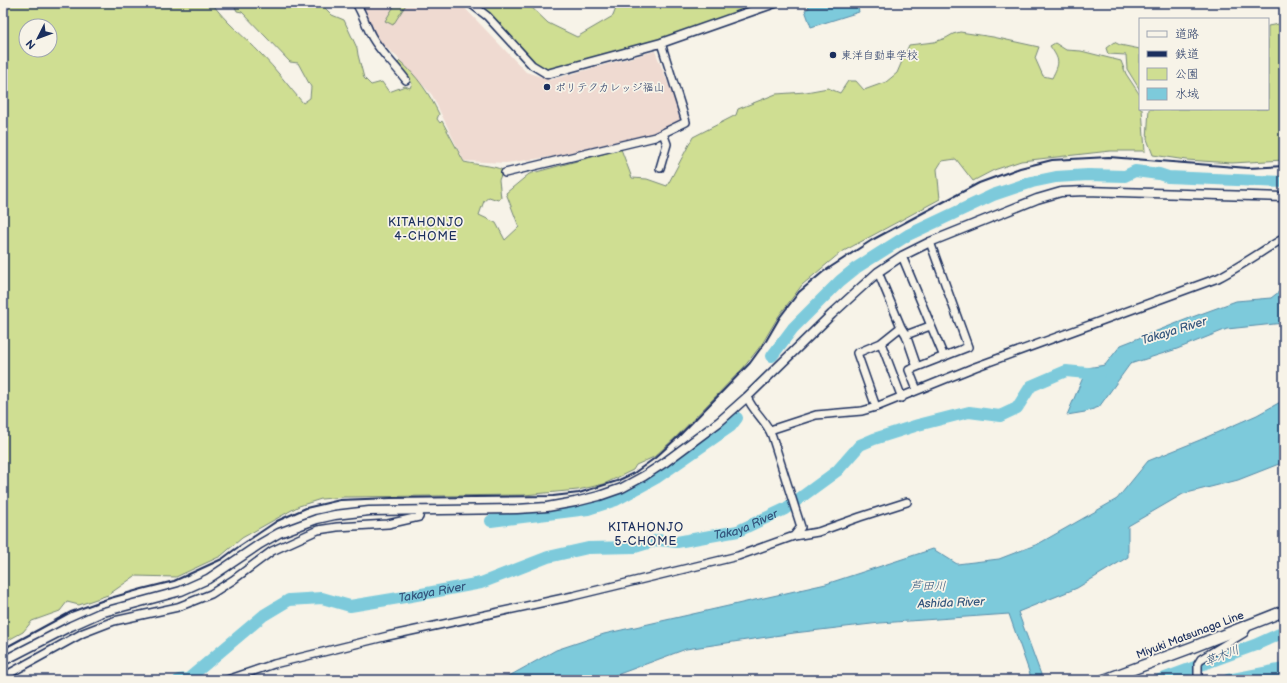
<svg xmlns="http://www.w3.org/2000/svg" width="1287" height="683" viewBox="0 0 1287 683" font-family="'Balsamiq Sans','Klee One',sans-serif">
<rect width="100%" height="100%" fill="#f7f3e8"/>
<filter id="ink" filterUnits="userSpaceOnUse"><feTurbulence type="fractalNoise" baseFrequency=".025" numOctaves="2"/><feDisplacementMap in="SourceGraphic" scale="8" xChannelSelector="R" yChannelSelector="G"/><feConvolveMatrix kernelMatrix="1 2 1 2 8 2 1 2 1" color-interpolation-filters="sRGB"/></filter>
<g filter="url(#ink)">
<!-- built -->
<path fill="#efdad1" d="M362,3H460L526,72L550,80L655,51L674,98L681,120L656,133L628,141L558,156L506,163L464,161L432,95L398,58L380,42L376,36Z"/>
<!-- green -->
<path fill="#cfde92" stroke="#758678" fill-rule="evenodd" d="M3,3H212C225,22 245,37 261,54C276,69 289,87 303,103L310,98L311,87L298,63L290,62L242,12L237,11L233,3H320L332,15L344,20L357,48L358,55L364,78L371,85L382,82L389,92L405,86L410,88L412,83L398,63L400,61C417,76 429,93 439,114L437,119L440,123L442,121L464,162C477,165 491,165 503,170L499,180L501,198L498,200L489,197L484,201L479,215L496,223L505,240L519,227L506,193L529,174L621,149L632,178L647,179L667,186L693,137L736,115L738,109L776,94L806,92L828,88L840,93L848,81H856L864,90L886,82L897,73L909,45L934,42L946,38L953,34L960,32L993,37L1039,47L1035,58L1043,76L1052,78C1060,62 1060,61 1050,46L1055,43L1066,50L1081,51L1121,61L1126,74L1140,95V109H1142L1145,151H1110L1021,161L994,170L973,181L956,159L942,161L937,169L940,199L840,253L802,285L778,317L762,344L744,367L676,437L654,457L636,465L633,470L604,484L578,490L524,495L344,497L321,499L299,506L242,538L221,556L176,577L135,576L108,595L79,605L67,602L60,611L32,621L23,632L3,643ZM26,26H50V50H26Z
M396,3H407L393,25L385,21Z
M475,3H527L548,23L577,37L613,16L618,3H760L759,5L661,41L548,72L532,63Z
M1284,23V160L1232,163L1186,160L1153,155L1147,139L1149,109H1268V26Z
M1114,42L1120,45L1140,49V90L1127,69L1126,55L1108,54L1106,48Z"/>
<!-- water -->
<path fill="#7dcadb" stroke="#568ca9" d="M814,3H857L859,12L811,27L805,10L809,8L808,5Z
M1284,288V323L1227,329L1177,349L1130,364L1099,407L1085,412L1067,415L1087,368L1105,365L1121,345L1195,316L1236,301L1271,298Z
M1284,400V462L1238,480L1183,494L1128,526V557L1077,588L1018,612L1043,680H1032L1009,614L880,623L794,633L686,649L603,680H499L511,675L556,650L604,634L826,584L933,549L957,564L999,559L1038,544L1075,523L1117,499L1148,461L1200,440L1257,415Z"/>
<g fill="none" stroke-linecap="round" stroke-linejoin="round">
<!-- river -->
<g stroke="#7dcadb" stroke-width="12">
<path d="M772,356L793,328L840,281L856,268L908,235L993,195L1032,182L1056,177L1088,175L1125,176L1135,171L1159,174L1168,177L1284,182"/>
<path d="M491,521L588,509L616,500L656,478L731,426L737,418"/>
<path id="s1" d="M179,680L188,679L264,615L289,600L322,598L350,606L411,596L481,583L548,557L588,548L635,547L658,540L677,542L738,531L785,509L837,471L860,445L874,439L918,425L969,412L1000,416L1017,408L1031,386L1066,371L1097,374L1100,373"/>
<path d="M1160,680L1255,645L1284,632"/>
<path d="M1228,680L1284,669"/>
</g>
<defs>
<path id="minor" d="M356,3C363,14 366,26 372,37C381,53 395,65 406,80
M470,3L487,16L532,65L547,74
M660,168L667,144L663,133
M505,173L655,137L686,122L661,43
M902,256L944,357
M878,272L901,327L906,335L917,367
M901,327L881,343L902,398
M906,335L930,326
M917,390L909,370L968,347L930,242
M747,397C753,412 767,421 772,436L801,527L794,536
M876,407L857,353L881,343
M770,430L816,415L862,411L876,407L975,367L1218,278C1241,266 1262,251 1284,238
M3,677L83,633L114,621L178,607L211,594L233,580L272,551L318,530L337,527L388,524L419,517L420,510
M227,680L274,664L388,636L573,596L738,556L794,536L818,532L860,517L907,502
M1198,680V664L1201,659L1244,633L1248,626"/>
<path id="tertiary" d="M547,74L661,43L775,3
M3,661L71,626L100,613L181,591L208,579L260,544L279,533L317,519L335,515L369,511L517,509L547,507L575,502L599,496L622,488L644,476L664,463L719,422L747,397L832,314L878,272L902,256L930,242L1037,199L1061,192L1086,191L1284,197"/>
<path id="secondary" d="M1104,680L1193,647L1284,611"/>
</defs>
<!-- minor casing -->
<use href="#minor" stroke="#1b2f5e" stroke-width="10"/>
<!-- tertiary casing -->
<use href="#tertiary" stroke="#1b2f5e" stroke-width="11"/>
<!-- secondary casing -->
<use href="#secondary" stroke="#1b2f5e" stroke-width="13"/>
<!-- minor -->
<use href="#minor" stroke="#f7f3e8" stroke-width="7"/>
<!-- tertiary -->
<use href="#tertiary" stroke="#f7f3e8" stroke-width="8"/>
<!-- secondary -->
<use href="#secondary" stroke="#f7f3e8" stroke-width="10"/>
<!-- rail -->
<path stroke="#1b2f5e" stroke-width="2" d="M3,649L71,612L107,599L142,589L174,581L222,559L234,550L277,521L306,508L340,500L391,498L553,496L579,493L617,481L634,473L655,458L678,437L750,363L766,341L780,317L799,292L823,272L872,240L979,183L1020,168L1052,160L1109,157L1248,168L1284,166"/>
</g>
</g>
<!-- markers -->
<g fill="#1b2f5e" stroke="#f7f3e8" stroke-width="1.5">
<circle cx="833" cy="55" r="4"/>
<circle cx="547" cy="87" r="4"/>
</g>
<g text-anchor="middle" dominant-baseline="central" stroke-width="3.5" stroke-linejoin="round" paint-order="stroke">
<!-- poi labels -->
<g font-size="11" fill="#1b2f5e" stroke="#f7f3e8" text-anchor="start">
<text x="841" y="55">東洋自動車学校</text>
<text x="555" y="87">ポリテクカレッジ福山</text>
</g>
<!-- street labels -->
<g font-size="11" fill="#1b2f5e" stroke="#f7f3e8">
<text transform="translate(1190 635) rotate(-21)">Miyuki Matsunaga Line</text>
</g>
<!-- neighbourhood labels -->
<g font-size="12" letter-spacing="1" fill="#1b2f5e" stroke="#f7f3e8">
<text x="426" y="222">KITAHONJO<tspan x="426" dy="14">4-CHOME</tspan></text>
<text x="646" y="527">KITAHONJO<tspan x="646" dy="14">5-CHOME</tspan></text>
</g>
<!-- water labels -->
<g font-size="12" font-style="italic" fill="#34567d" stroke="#f7f3e8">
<text transform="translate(1174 331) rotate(-17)">Takaya River</text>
<text stroke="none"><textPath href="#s1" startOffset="607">Takaya River</textPath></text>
<text x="928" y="586">芦田川</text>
<text stroke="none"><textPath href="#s1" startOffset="283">Takaya River</textPath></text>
<text transform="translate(951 603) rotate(-2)">Ashida River</text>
<text transform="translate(1222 656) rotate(-21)">草木川</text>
</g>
</g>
<!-- margin -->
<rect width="1287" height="683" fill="none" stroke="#f7f3e8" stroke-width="16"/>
<rect x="8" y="8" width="1271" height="667" fill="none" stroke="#1b2f5e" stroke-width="1.5" filter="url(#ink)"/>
<!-- legend -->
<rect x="1139" y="18" width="130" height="92" fill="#f7f3e8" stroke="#9fa5b1"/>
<rect x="1147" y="31" width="20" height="6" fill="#f7f3e8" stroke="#9fa5b1"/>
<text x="1175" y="38" font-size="12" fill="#1b2f5e">道路</text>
<rect x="1147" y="51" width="20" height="6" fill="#1b2f5e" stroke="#9fa5b1"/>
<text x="1175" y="58" font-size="12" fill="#1b2f5e">鉄道</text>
<rect x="1147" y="68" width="20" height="12" fill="#cfde92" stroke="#9fa5b1"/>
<text x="1175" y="78" font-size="12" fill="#1b2f5e">公園</text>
<rect x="1147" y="88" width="20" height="12" fill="#7dcadb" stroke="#9fa5b1"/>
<text x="1175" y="98" font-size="12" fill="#1b2f5e">水域</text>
<!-- north arrow -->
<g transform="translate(38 38) rotate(228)"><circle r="19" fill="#f7f3e8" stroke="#9fa5b1"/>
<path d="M0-3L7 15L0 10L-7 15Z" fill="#1b2f5e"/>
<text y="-6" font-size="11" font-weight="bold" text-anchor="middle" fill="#1b2f5e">N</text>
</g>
</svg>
